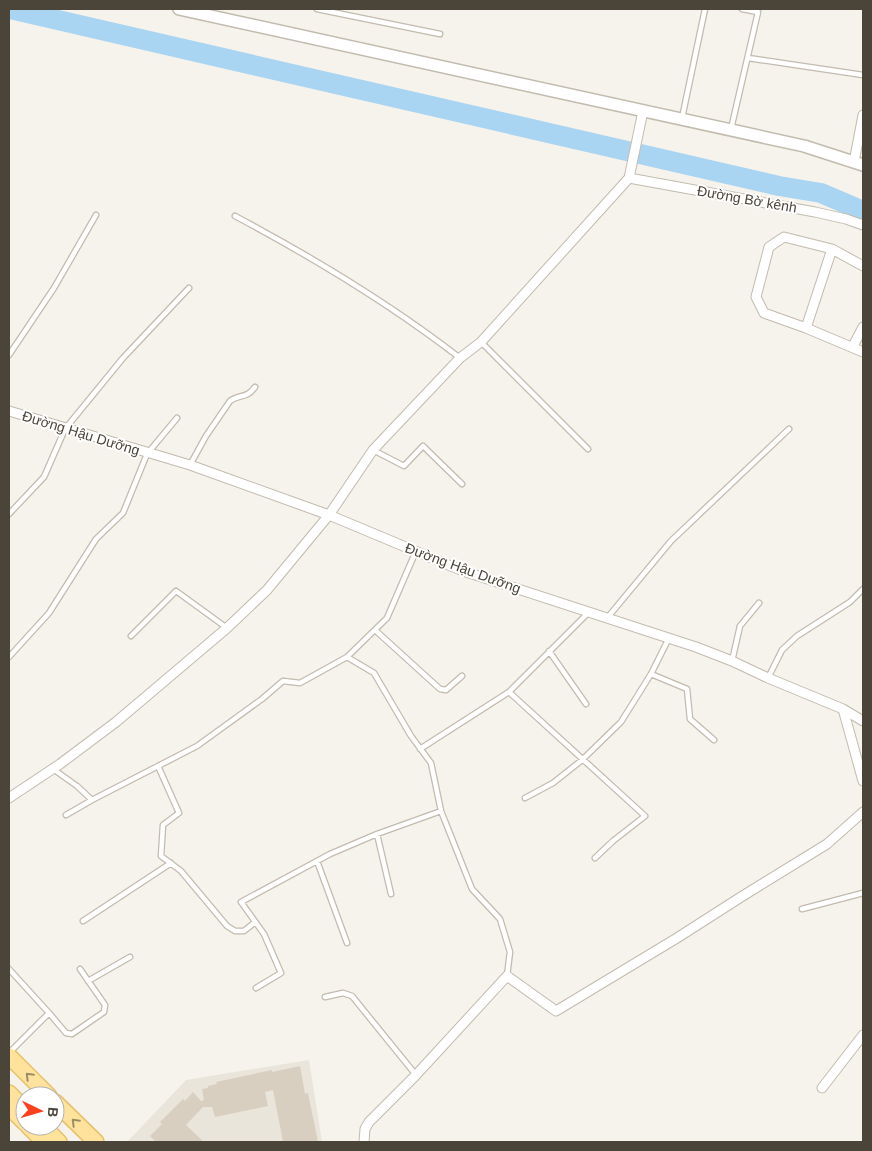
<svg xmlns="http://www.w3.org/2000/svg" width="872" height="1151" viewBox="0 0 872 1151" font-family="Arial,sans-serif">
<rect width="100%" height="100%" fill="#f6f3ec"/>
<!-- residential -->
<path fill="#eae5da" d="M309,1060L322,1142H127L186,1080Z"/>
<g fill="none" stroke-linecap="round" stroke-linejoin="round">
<!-- river -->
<path stroke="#a9d4f2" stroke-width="20" d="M10,9L779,186L821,193L863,211"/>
</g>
<!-- building -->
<path fill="#d8cfc1" d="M300,1066L305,1094L308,1093L318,1142H283L273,1090L265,1092L268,1106L215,1117L212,1107H203L186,1125L204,1142H156L150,1136L162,1124L160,1122L183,1099L185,1101L193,1092L201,1101L204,1100L202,1089L208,1088V1086L217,1084L216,1082L272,1070V1072Z"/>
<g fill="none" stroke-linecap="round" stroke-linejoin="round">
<defs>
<path id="service" d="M317,9L440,34
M748,58L863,75
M682,118L705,9
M731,129L758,12L742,9
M235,216C314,258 389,303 460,358
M481,342L588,449
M9,355L54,288L96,215
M373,450L404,466L423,446L462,484
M190,465L206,436L230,401C239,394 247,399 255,387
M9,514L44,477L65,429L123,358L189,288
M608,617L671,541L789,429
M375,630L440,689L446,690L462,676
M131,636L176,591L227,628
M549,651L586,704
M9,657L49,613L96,539L123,513L147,454L177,418
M347,657L374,673L411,736L431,763L441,811L472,889L500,919L510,952L507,976
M732,661L740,626L759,603
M651,674L687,689L690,719L714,740
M768,678L782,650L797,636L850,602L863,589
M509,692L645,816L613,841L595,858
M420,749L509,692L589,612
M158,766L179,813L163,825L161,856L181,871L227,926L235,931H244L254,923
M53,769L77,786L92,800
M525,798L553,783L582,760L621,722L651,674L669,638
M66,815L92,800L197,746L262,699L283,681L300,683L347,657L387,618L416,551
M377,834L391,894
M317,861L347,943
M802,909L863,893
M83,921L171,863
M9,969L49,1013L9,1053
M88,981L130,957
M256,988L281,973L264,934L241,902L330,854L377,834L441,811
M325,997L343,993L352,996L416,1075
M49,1013L66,1033L72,1034L104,1012L105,1005L80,969"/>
<path id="minor" d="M854,162L863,115
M629,178L815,212L846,219L863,225
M863,266L832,249L784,237L769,247L756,297L764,313L806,328L863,352
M806,328L832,249
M853,346L863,327
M9,411L190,465L329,515L463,571L696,647L732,661L768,678L843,709L863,781
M843,709L863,721
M9,798L60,764L116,722L227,628L267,590L329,515L373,450L460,358L481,342L629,178L643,111
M822,1088L863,1035
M364,1142L365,1129L369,1122L416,1075L507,976L556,1011L677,938L741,897L827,844L863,812"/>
<path id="tertiary" d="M179,9L804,146L863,165"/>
<path id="primary" d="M9,1056L49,1096
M9,1093L25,1109
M55,1102L96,1142
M9,1107L25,1123
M28,1126L44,1142
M43,1126L59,1142"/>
</defs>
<!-- service casing -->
<use href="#service" stroke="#c2bbae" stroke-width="7"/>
<!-- minor casing -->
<use href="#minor" stroke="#c2bbae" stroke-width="11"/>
<!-- tertiary casing -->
<use href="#tertiary" stroke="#c2bbae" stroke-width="14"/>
<!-- primary casing -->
<use href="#primary" stroke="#e6c16a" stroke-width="18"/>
<!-- service -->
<use href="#service" stroke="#fff" stroke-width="4.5"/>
<!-- minor -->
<use href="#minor" stroke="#fff" stroke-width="9"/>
<!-- tertiary -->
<use href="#tertiary" stroke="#fff" stroke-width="11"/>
<!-- primary -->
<use href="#primary" stroke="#ffe39c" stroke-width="15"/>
</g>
<!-- one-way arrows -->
<defs><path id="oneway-chevron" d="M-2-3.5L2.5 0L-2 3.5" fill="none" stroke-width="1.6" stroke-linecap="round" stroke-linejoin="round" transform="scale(1.25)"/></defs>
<g stroke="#9c8c66">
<use href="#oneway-chevron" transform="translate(29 1076) rotate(-135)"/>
<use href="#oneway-chevron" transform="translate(75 1122) rotate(-135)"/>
</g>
<g text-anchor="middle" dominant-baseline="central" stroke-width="4" stroke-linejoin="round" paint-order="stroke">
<!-- street labels -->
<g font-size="14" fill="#4b4439" stroke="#fff">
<text transform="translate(747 199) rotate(10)">Đường Bờ kênh</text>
<text transform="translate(81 433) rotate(17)">Đường Hậu Dưỡng</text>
<text transform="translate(463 568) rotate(20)">Đường Hậu Dưỡng</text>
</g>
</g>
<!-- border -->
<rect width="872" height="1151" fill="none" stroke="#4b4439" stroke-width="20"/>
<!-- north arrow -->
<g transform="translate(40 1111) rotate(95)"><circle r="24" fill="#ffffff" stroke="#b7b4b0"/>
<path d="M0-4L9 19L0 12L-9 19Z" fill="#fc3f1d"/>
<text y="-8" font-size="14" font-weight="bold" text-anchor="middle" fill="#4b4439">B</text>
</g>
</svg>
